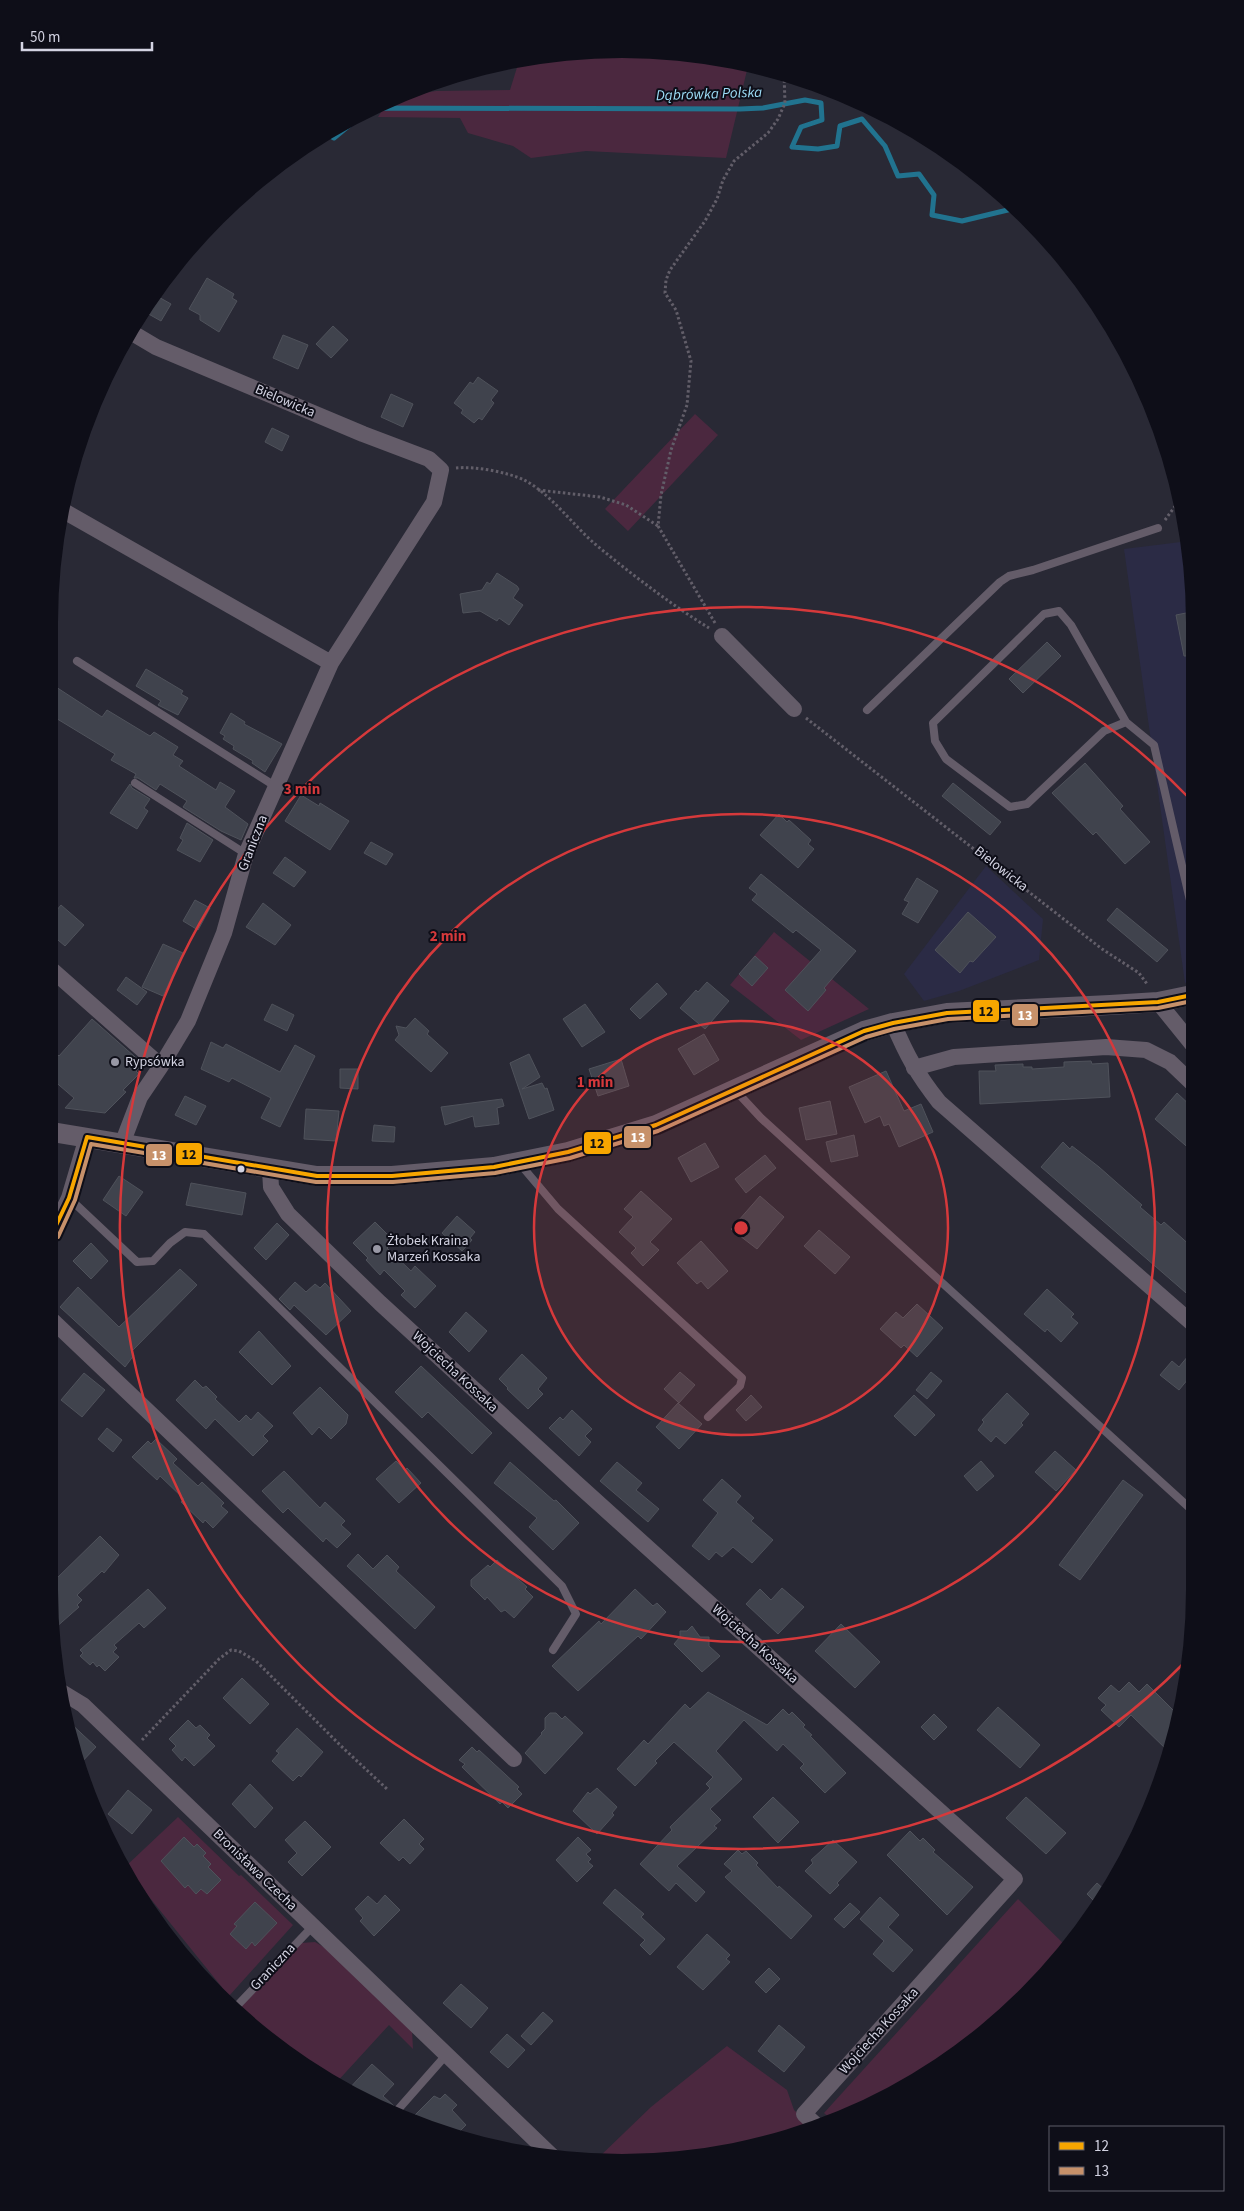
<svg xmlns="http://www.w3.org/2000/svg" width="1244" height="2211" viewBox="0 0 1244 2211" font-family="'Source Sans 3',sans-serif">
<rect width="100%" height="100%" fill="#292935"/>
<!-- built -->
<path fill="#2b2b45" d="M1189,541L1192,981L1185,983L1124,549Z
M986,866L1043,919L1039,960L959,991L924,1001L904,974Z"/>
<!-- green -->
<path fill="#4b283f" d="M625,51L697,54L748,66L726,158L586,151L531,158L513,146L468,133L460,118L378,117L388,101L394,98L436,91L510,90L519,61C554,55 590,58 625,51Z
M695,414L718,435L628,531L605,509Z
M774,932L869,1009L801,1040L730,985Z
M178,1817L239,1876L241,1875L293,1925L229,1996L125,1867Z
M1018,1899L1067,1947C1023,2009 944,2068 875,2102C861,2109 848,2117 833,2121L824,2113Z
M315,1942L334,1953L412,2030L413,2049L389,2025L335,2084L303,2065L237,2011L301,1943Z
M727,2046L787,2090L794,2110L812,2127L734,2151L659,2161L597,2159L651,2107Z"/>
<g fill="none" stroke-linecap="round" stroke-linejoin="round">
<!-- stream -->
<path stroke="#21738f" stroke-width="5" d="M327,134L334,138L370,108L740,109L763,108L805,100L821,103L822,120L801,127L792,147L818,149L837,146L840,126L862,119L885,146L898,176L919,174L934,195L932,215L962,221L1016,208"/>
</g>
<!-- building -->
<path fill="#40434d" stroke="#4f525b" d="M207,278L234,294L232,298L237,301L219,332L200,320V315L189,309Z
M155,295L171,304L161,321L145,312Z
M333,326L348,340L331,358L316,344Z
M283,335L308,345L298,369L273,358Z
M478,377L498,391L491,400L494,403L482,420L479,418L474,423L461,413L463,410L454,403L470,382L473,384Z
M391,394L413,404L403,427L381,417Z
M272,428L289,436L282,451L265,442Z
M497,573L517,586L519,589L513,598L523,605L509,625L499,618L497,621L480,611L463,613L460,594L482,590L487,582L490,584Z
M1191,612V656H1184L1176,615Z
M1047,642L1061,656L1023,693L1009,679Z
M146,669L183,691L181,694L188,698L178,715L158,705L161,701L136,686Z
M56,687L102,717L107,710L150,736L154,732L178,747L173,755L183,761L179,766L216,790L220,782L235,791L225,807L248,824L241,840L221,831L183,807L187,801L160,784L156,790L138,778H134L136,774L111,760L115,754L54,717L55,715L50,712V695Z
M231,713L245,722L244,724L282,744L265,772L252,763L253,761L233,749L234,746L223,739L225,736L220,733Z
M1085,763L1123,806L1120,809L1150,842L1125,864L1096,832L1093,835L1052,793Z
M953,783L1001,822L990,835L942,796Z
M130,784L132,788L150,799L144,808L148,811L137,829L110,813Z
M301,795L319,806L320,803L349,821L330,850L285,821Z
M779,814L787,822L789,820L811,840L808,844L814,849L798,868L760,835Z
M187,823L213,840L200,862L177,850L183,840L180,838Z
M371,842L393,854L386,865L364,853Z
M285,857L306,872L294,887L273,873Z
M761,874L856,951L824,988L826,990L808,1011L785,990L821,950L796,930L793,933L752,900L757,894L749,888Z
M917,878L938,891L918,923L902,914L909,902L904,900Z
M195,900L210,908L198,930L183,921Z
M263,903L291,925L275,945L246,927Z
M61,905L84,925L65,946L51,934V917Z
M1117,908L1168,950L1157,962L1107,920Z
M968,912L996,937L973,962L970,961L960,973L935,950Z
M163,944L183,953L163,996L142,987Z
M755,956L768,968L752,986L739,974Z
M126,977L147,992L137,1005L117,990Z
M707,982L729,1001L705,1029L680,1008L696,990L698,992Z
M657,983L667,994L640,1019L630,1009Z
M272,1004L294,1015L287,1031L264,1020Z
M585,1004L605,1032L582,1047L563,1019Z
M415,1018L429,1031L427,1034L448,1053L431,1072L395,1040L399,1035L396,1026L406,1028Z
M92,1019L143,1064L136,1071L139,1074L123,1090L126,1092L105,1113L65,1108L74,1098L52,1079V1049L59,1056Z
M704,1034L719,1060L694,1075L678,1049Z
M211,1042L223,1048L226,1044L280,1072L295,1045L315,1056L280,1127L261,1118L271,1098L232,1078L229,1082L201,1069Z
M529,1054L540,1077L522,1089L542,1083L545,1089L547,1088L554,1110L529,1119L510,1063Z
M621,1059L629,1086L598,1096L589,1069Z
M1091,1061L1092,1064L1108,1063L1110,1097L980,1104L979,1071H996L995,1065L1023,1064V1067H1032V1069L1064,1067V1062Z
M340,1069H358V1089L340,1088Z
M886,1071L904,1111L921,1104L933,1132L899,1147L889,1124L884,1126L880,1116L865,1123L849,1087Z
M1177,1093L1192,1107V1151L1155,1119Z
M185,1096L206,1106L196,1125L175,1115Z
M502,1099L504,1106L497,1108L499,1124L475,1127L473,1116L445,1125L441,1107Z
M830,1101L837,1134L806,1140L799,1108Z
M306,1109L339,1111L336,1141L304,1139Z
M374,1125L395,1127L394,1142L372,1141Z
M854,1135L858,1156L831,1162L826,1142Z
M1063,1142L1070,1149L1072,1146L1099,1167L1142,1205L1140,1207L1161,1225L1164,1222L1193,1248V1299L1041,1167Z
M705,1143L719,1167L691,1182L678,1158Z
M765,1155L776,1168L746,1193L735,1179Z
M119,1176L143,1192L126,1216L103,1200Z
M191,1183L246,1193L242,1215L186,1205Z
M641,1191L672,1219L650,1242L659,1250L643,1266L631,1253L636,1248L619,1232L633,1217L624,1209Z
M760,1196L784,1217L757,1249L731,1229Z
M457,1216L475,1232L470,1238L472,1240L462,1251L442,1233Z
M375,1222L394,1241L387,1248L411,1271L415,1266L436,1286L415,1308L401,1295L405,1291L384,1270L380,1275L366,1260L368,1258L353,1243Z
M277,1223L289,1235L266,1260L254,1248Z
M819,1230L850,1257L835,1274L804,1246Z
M701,1241L728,1271L708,1289L701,1281L697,1284L677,1263Z
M91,1243L108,1261L91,1279L73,1261Z
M180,1269L197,1285L131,1352L134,1355L125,1367L60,1307L78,1287L119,1327Z
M295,1282L306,1292L315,1284L320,1288L325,1283L351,1311L326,1335L294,1305L290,1310L279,1299Z
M1047,1289L1074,1314L1071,1317L1078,1323L1061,1342L1047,1329L1045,1332L1024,1314Z
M917,1304L943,1328L917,1357L904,1345L901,1348L880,1329L896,1312L903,1318Z
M466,1312L487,1331L469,1352L449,1332Z
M259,1331L291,1366L272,1385L239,1352Z
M1193,1350V1373L1179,1390L1160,1375L1172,1361L1179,1367Z
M522,1354L547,1378L538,1389L543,1394L528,1409L507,1389L508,1388L499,1379Z
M421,1366L492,1433L472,1454L428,1412L422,1418L395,1392Z
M680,1372L695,1385L679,1403L664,1389Z
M931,1372L942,1381L927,1399L916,1390Z
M84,1373L105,1390L82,1417L61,1400Z
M195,1380L203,1388L206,1386L217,1397L215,1399L239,1422L246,1415L251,1420L258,1412L273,1426L263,1436L268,1441L253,1456L215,1419L206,1429L176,1400Z
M320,1387L348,1415L346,1424L331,1439L319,1427L312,1435L293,1413Z
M1007,1393L1029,1414L1021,1423L1023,1425L1005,1444L996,1436L991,1442L978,1430L984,1422L982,1420Z
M751,1395L762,1407L746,1421L736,1410Z
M914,1395L935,1415L915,1436L894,1416Z
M678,1403L702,1424L679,1449L656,1427Z
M572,1410L592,1429L585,1436L591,1442L579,1456L549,1428L560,1417L563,1420Z
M107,1428L122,1440L113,1452L98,1439Z
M156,1439L177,1459L173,1463L198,1486L202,1482L224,1503L221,1506L228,1512L213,1528L205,1520L203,1523L181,1502L184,1499L160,1476L157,1480L132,1457L148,1441L151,1444Z
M1055,1451L1076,1470L1056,1491L1035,1472Z
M396,1461L405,1470L407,1468L421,1483L399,1503L376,1479Z
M981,1461L994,1476L977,1491L964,1476Z
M510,1462L554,1501L556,1500L579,1523L553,1550L529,1527L537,1518L494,1483Z
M617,1462L642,1483L636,1490L659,1509L648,1522L600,1481Z
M284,1471L320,1508L325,1502L345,1521L341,1525L351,1534L337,1548L326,1538L323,1542L288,1508L283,1513L262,1491Z
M722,1479L741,1496L736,1502L754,1518L751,1521L773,1540L752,1563L733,1547L722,1557L716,1552L709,1560L692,1546L718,1513L703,1500Z
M1123,1480L1143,1495L1080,1580L1059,1565Z
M100,1536L119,1555L104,1573L102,1571L77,1595L82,1600L77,1605L79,1607L54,1629L53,1582Z
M358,1554L373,1569L387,1555L399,1567L396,1571L435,1607L415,1629L347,1566Z
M497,1560L527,1587L525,1589L533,1597L514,1618L505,1610L501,1612L487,1597L485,1600L471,1586V1580L488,1565L490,1567Z
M782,1588L804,1607L778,1634L746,1604L760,1589L771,1600Z
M148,1589L166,1608L144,1628L139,1623L114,1645L117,1648L113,1652L119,1657L105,1671L99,1665L97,1667L93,1662L90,1665L80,1656L83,1653L80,1650Z
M635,1589L653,1606L657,1603L666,1612L641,1639L638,1636L578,1691L552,1666L599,1621L601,1624Z
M841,1624L880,1662L855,1688L815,1651Z
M692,1626L700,1637H709V1646L720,1656L702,1672L674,1644L680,1637V1631H687Z
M242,1678L269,1704L250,1724L223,1698Z
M1129,1682L1139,1692L1147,1684L1177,1714L1169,1752L1131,1715L1119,1727L1101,1710L1106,1705L1098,1698L1111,1685L1119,1692Z
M708,1692L767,1725L783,1709L789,1715L792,1712L805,1725L803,1727L812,1735L810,1736L846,1773L825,1793L800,1768L804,1764L783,1744L777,1751L744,1720L716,1751L742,1779L710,1809L721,1820L714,1826L717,1828L677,1866L705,1892L696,1902L676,1883L669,1891L640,1864L672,1830L670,1827L710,1788L706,1784L713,1777L674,1742L655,1761L657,1763L635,1786L617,1769L644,1740L648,1744L685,1704L690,1709Z
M998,1707L1040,1745L1020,1768L977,1730Z
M550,1713H556L562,1719L565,1716L583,1733L545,1774L525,1753L542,1734L541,1733L545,1729V1718Z
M934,1714L947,1727L934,1740L921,1727Z
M67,1720L96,1747L78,1766L68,1724Z
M188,1720L196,1728L200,1725L210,1735L207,1738L215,1746L194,1766L185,1757L182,1761L172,1750L176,1746L169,1739Z
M297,1728L323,1752L301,1777L299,1775L293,1781L272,1761L279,1753L276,1751Z
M472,1747L477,1752L479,1750L519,1787L517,1789L522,1794L508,1808L502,1802L500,1804L462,1767L465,1764L459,1760Z
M250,1784L273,1808L255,1828L232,1804Z
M597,1788L617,1807L612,1813L614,1815L597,1834L573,1811L588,1792L590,1794Z
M128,1790L152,1810L132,1834L108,1814Z
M773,1797L799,1822L778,1843L753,1817Z
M1026,1797L1066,1833L1046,1854L1006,1818Z
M404,1819L424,1839L419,1844L424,1849L410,1864L403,1857L399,1861L380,1843Z
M305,1821L331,1847L302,1876L288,1862L297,1853L285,1840Z
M910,1831L920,1841L923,1838L935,1850L933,1852L973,1887L947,1915L887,1855Z
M184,1837L194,1847L197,1844L206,1853L203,1856L211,1864L208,1867L221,1880L207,1894L201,1889L196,1894L188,1885L185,1888L161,1861Z
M578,1837L591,1850L586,1854L591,1859L588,1862L593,1866L577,1882L556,1860Z
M833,1840L857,1862L837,1883L839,1885L830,1894L805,1871L813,1863L811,1860Z
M738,1850L742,1854L746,1851L758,1863L756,1865L778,1888L779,1886L812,1916L791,1939L725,1877L732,1871L724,1864Z
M1097,1883L1107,1892L1098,1905L1087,1894Z
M615,1889L644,1914L641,1917L665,1939L650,1955L640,1945L645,1940L603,1903Z
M385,1895L400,1910L374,1936L360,1921L363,1918L355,1909L368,1896L377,1904Z
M880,1897L899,1915L888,1927L913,1950L893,1972L873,1954L884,1941L860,1919Z
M255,1902L277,1923L255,1946L252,1942L246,1949L230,1934L237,1926L234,1924Z
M850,1903L860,1912L844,1928L834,1919Z
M707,1934L730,1955L726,1959L730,1962L703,1990L677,1967Z
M769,1968L780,1979L766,1993L755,1982Z
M461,1984L488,2008L471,2028L443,2003Z
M543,2012L553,2021L531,2045L521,2036Z
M779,2025L805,2047L784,2072L758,2051Z
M507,2034L525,2050L508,2068L490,2052Z
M372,2064L394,2084L383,2096L394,2106L390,2111L369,2103L347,2091Z
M445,2094L457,2105L452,2110L466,2125L455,2136L411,2119L434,2096L440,2099Z"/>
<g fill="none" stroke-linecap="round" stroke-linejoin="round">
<!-- path -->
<path stroke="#625e69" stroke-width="3" stroke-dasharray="2.5 2.5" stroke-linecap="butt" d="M456,468C475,466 507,472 524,480C550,493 572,524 595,544C631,574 669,603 709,628
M538,490L600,497L626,505L658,526
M1165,520L1179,501
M715,623L658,526L661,495L671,450L687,405L691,361L676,310L665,293L666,280L670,270L705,221L717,199L723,180L734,161L768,133L778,119L785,103L784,74
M806,718L1102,949L1139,973L1147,984
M142,1740L219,1659L231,1650L239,1651L256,1661L341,1746L387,1789"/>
<!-- service -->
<path stroke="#645c69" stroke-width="8" d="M77,661L275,786
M867,710L1000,582L1009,576L1033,570L1158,528
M1126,722L1104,731L1027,804L1010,807L946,759L935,741L933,723L1044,614L1059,611L1071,625L1126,722L1154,745L1192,909
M135,783L246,854
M736,1091L761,1118L1194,1512
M520,1164L558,1209L742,1378L740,1386L708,1417
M69,1198L137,1262L153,1261L170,1243L185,1232L204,1234L562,1586L576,1614L553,1650
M234,2009L313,1926
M395,2113L447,2054"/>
<!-- minor -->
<path stroke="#645c69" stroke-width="16" d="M62,510L331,663
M722,636L794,709
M51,969L161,1066
M1158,1002L1192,1044
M893,1023C907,1056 917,1074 939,1102L1193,1324
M914,1068L954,1057L1106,1047L1146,1050L1170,1062L1192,1083
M122,1144L140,1097L161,1066L188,1021L224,933L246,854L331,663L434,502L441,470L429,459L363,434L156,347L129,331
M270,1170L271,1187L288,1214L380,1303L575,1482L1015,1879L804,2114L817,2126
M52,1234L69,1198L87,1137
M53,1321L514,1759
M60,1691L83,1705L554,2158"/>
<!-- tertiary -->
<path stroke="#645c69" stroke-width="20" d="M52,1132L317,1176H392L494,1167L568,1152L656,1125L864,1031L893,1023L947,1013L1110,1005L1158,1002L1192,995"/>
<defs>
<path id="bus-1" d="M52,1234L69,1198L87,1137L317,1176H392L494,1167L568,1152L656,1125L864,1031L893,1023L947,1013L1158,1002L1192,995"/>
<path id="bus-2" d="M58,1237L75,1200L91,1144L316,1182H393L495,1173L570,1158L658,1131L866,1037L894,1029L948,1019L1158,1008L1192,1001"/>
</defs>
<!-- bus-1 casing -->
<use href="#bus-1" stroke="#0e0e18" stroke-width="8"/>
<!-- bus-2 casing -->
<use href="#bus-2" stroke="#0e0e18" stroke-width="8"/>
<!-- bus-1 -->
<use href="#bus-1" stroke="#f7a600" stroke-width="4"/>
<!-- bus-2 -->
<use href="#bus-2" stroke="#c7916a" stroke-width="4"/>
</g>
<!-- distance rings -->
<circle cx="741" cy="1228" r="207" fill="#d6393b" fill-opacity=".12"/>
<g fill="none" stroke="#d6393b" stroke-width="2.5">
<circle cx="741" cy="1228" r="207"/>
<circle cx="741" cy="1228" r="414"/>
<path d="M1184 1663A621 621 0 1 1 1188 797"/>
</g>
<!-- markers -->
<g fill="#9898a5" stroke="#0e0e18" stroke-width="2">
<circle cx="115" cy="1062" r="5"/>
<circle cx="377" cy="1249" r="5"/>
</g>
<circle fill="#d3d3e2" stroke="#0e0e18" stroke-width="2" cx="241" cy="1169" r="4.5"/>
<g text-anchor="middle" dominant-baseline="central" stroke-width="4" stroke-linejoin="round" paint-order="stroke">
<!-- street labels -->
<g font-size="14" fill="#d3d3e2" stroke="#0e0e18">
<text transform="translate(285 401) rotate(23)">Bielowicka</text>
<text transform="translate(253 843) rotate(-69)">Graniczna</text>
<text transform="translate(1001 869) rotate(38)">Bielowicka</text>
<text transform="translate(455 1372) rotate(43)">Wojciecha Kossaka</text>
<text transform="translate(755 1644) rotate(42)">Wojciecha Kossaka</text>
<text transform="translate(255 1870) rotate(44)">Bronisława Czecha</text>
<text transform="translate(273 1967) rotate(-47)">Graniczna</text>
<text transform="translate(879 2031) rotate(-48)">Wojciecha Kossaka</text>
</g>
<!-- poi labels -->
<g font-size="14" fill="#d3d3e2" stroke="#0e0e18" text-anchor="start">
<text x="125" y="1062">Rypsówka</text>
<text x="387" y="1241">Żłobek Kraina<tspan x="387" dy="16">Marzeń Kossaka</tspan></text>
</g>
<!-- water labels -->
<g font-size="15" font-style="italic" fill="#9cdbf5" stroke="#0e0e18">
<text transform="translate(709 94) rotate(-2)">Dąbrówka Polska</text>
</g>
</g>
<!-- crop -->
<path d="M0 0H1244V2211H0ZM622 58H622A564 564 0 0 1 1186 622V1590A564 564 0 0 1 622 2154H622A564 564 0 0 1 58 1590V622A564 564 0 0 1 622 58Z" fill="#0e0e18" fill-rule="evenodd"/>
<circle cx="741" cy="1228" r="8" fill="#d6393b" stroke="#0e0e18" stroke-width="2.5"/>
<g font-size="15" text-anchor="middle" font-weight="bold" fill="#d6393b" stroke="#0e0e18" stroke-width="4" stroke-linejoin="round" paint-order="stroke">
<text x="302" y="794">3 min</text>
<text x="448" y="941">2 min</text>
<text x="595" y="1087">1 min</text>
</g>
<g stroke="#0e0e18" stroke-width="2">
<rect x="972" y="999" width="28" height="24" rx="5" fill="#f7a600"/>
<rect x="1011" y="1003" width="28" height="24" rx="5" fill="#c7916a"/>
<rect x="623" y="1125" width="29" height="24" rx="5" fill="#c7916a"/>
<rect x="583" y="1131" width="29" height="24" rx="5" fill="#f7a600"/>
<rect x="175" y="1142" width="28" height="24" rx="5" fill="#f7a600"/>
<rect x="145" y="1143" width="28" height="24" rx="5" fill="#c7916a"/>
</g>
<g font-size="14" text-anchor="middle" font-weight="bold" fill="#fff">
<text x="1025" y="1020">13</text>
<text x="638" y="1142">13</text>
<text x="159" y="1160">13</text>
</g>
<g font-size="14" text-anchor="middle" font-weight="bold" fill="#111">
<text x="986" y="1016">12</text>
<text x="597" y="1148">12</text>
<text x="189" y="1159">12</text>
</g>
<!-- legend -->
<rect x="1049" y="2126" width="175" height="65" fill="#0e0e18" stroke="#5d5d69"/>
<rect x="1059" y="2142" width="25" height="8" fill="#f7a600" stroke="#5d5d69"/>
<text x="1094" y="2151" font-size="15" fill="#d3d3e2">12</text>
<rect x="1059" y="2167" width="25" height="8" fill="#c7916a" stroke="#5d5d69"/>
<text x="1094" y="2176" font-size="15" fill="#d3d3e2">13</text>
<!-- scale -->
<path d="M22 42v8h130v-8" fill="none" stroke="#d3d3e2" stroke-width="2.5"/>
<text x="30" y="42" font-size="15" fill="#d3d3e2" stroke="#0e0e18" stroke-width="4" paint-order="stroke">50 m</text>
</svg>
